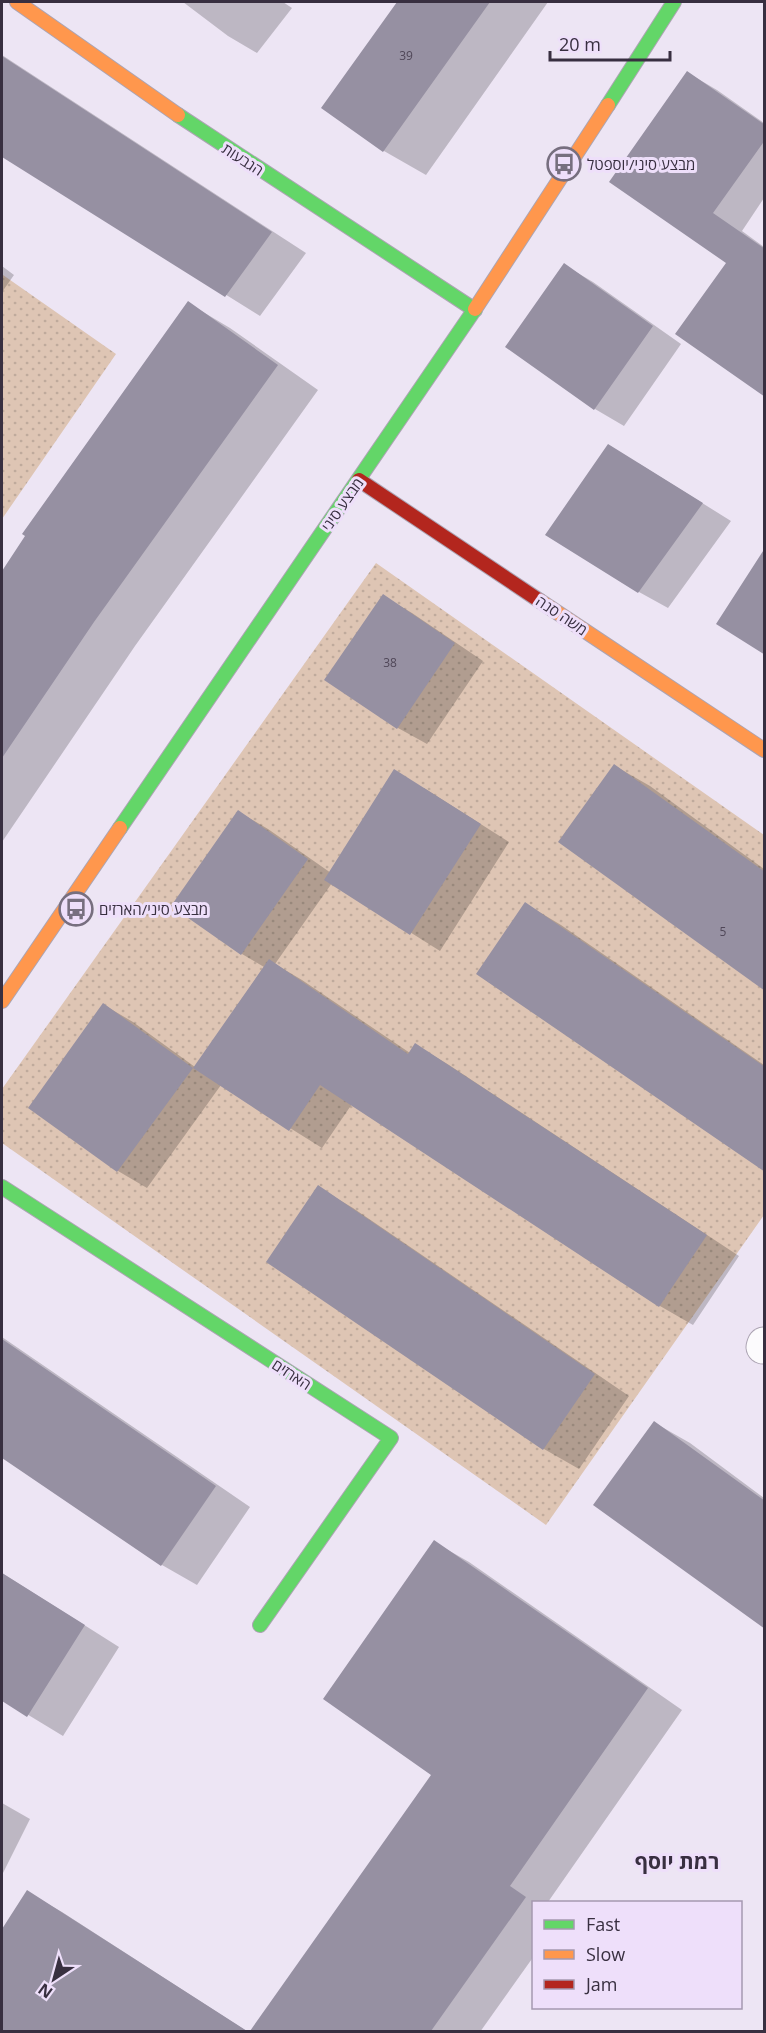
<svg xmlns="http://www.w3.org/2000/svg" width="766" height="2033" viewBox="0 0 766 2033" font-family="'Open Sans',Heebo,sans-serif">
<defs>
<pattern id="grass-dots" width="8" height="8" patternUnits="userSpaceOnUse" patternTransform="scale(1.5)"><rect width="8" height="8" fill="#dec5b4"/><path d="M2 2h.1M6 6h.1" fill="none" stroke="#bfaa9c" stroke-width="1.8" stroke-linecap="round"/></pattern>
</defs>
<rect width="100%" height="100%" fill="#ede5f4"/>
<!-- grass -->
<path fill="url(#grass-dots)" d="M3,275L116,354L2,519V276Z
M376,563L764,835V1215L546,1525L2,1143V1089Z"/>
<!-- shadow -->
<path fill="#0003" d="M183,2H283L292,8L257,53L228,36Z
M399,2H548L426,175L384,151L324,108Z
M2,55L306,253L260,316L2,155Z
M688,73L717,90L764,123V198L742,231L764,247V395L728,262L612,181Z
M564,265L593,282L681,344L624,426L595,409L507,347Z
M2,266L14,275L2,292Z
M188,303L230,328L318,390L135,646L2,842V574Z
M638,463L731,521L668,608L639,592Z
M383,596L412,613L483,661L427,744L398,728Z
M615,766L650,786L764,869V989Z
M424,788L509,842L440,951L332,883L275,964L302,980L410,1053L416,1045L449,1065L739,1256L693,1325L660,1306L352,1104L322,1148L221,1085L147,1188L118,1171L30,1107L104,1005L133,1022L195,1067L264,967L242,954L173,906L239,812L268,829L331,873Z
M526,904L561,925L764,1065V1170Z
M318,1187L353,1208L629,1396L579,1469L544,1449L268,1261Z
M2,1337L250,1507L197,1585L162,1565L2,1456Z
M655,1423L690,1443L764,1498V1627Z
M434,1542L469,1562L682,1710L548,1902H534V1956L480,2032H252L434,1774Z
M2,1573L119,1647L63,1736L2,1699Z
M2,1803L30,1819L2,1875Z
M27,1892L62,1912L248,2032H2V1932Z"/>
<!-- building -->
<path fill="#9690a2" d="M397,2H490L383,152L321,108Z
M2,56L272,232L225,297L2,157Z
M687,71L765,125V140L713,213L765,249V397L675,334L726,263L609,182Z
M564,263L653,326L594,410L505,347Z
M188,301L278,365L94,622L2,758V571L25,536L22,534Z
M608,444L703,503L638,593L545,535Z
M765,548V655L716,624Z
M383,594L455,643L397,729L324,680Z
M614,764L765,872V991L558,842Z
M394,769L481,824L410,935L324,880Z
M238,810L308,859L241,955L171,906Z
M525,902L765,1067V1172L476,974Z
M269,959L408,1054L415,1043L707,1235L659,1307L320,1085L289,1131L193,1068Z
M103,1003L193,1068L117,1172L28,1108Z
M318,1185L595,1374L543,1450L266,1262Z
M2,1339L216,1486L161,1566L2,1458Z
M654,1421L765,1501V1629L593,1505Z
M434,1540L648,1688L510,1886L526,1897L431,2031H250L431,1775L323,1699Z
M2,1573L85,1625L27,1717L2,1701Z
M27,1890L247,2031H2V1929Z"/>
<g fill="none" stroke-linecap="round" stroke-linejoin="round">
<defs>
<path id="street" d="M763,1347L764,1344"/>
<path id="fast" d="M608,105L674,2
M178,115L475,310
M120,828L475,309
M2,1187L391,1438L260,1625"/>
<path id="slow" d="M17,2L178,115
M475,309L608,105
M540,601L764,750
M2,1001L120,828"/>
<path id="jam" d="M359,480L540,601"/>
</defs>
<!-- street casing -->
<use href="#street" stroke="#aca4b3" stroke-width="35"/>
<!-- fast casing -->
<use href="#fast" stroke="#aca4b3" stroke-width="16"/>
<!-- slow casing -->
<use href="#slow" stroke="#aca4b3" stroke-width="16"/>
<!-- jam casing -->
<use href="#jam" stroke="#aca4b3" stroke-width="16"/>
<!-- street -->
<use href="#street" stroke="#fcfbfd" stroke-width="33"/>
<!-- fast -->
<use href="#fast" stroke="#63d668" stroke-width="14"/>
<!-- slow -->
<use href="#slow" stroke="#ff974d" stroke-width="14"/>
<!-- jam -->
<use href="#jam" stroke="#b3261e" stroke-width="14"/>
</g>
<!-- icons -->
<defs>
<symbol id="bus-ring" viewBox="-11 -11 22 22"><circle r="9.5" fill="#eedffa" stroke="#776f7f" stroke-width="1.5"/><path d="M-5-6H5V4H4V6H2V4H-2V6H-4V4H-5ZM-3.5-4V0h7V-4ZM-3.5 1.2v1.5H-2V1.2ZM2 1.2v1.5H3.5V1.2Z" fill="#776f7f"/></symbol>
</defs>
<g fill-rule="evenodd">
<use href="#bus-ring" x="545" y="145" width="38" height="38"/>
<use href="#bus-ring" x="57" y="890" width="38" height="38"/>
</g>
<g text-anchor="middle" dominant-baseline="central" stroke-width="6" stroke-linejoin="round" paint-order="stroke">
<!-- number labels -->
<g font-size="12" fill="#504758">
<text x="406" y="55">39</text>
<text x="390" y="662">38</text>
<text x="723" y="931">5</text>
</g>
<!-- street labels -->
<g font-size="15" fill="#382f40" stroke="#eedffa">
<text transform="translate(243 159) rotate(33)">הגבעות</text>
<text transform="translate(342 504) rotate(-55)">מבצע סיני</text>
<text transform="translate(562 615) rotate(34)">משה סנה</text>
<text transform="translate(292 1374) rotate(33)">הארזים</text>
</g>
<!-- poi labels -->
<g font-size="15" fill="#382f40" stroke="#eedffa" text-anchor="start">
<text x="587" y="164">מבצע סיני/יוספטל</text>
<text x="99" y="909">מבצע סיני/הארזים</text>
</g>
<!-- district labels -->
<g font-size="21" font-weight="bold" fill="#382f40" stroke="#eedffa">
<text x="677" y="1861">רמת יוסף</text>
</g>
</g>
<!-- border -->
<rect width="766" height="2033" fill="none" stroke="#382f40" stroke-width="6"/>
<!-- legend -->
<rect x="532" y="1901" width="210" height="108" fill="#eedffa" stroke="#a599b0" stroke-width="1.5"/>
<rect x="544" y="1920" width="30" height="9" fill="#63d668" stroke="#a599b0" stroke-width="1.5"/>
<text x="586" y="1931" font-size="18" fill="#382f40">Fast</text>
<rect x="544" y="1950" width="30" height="9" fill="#ff974d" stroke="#a599b0" stroke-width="1.5"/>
<text x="586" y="1961" font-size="18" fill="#382f40">Slow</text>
<rect x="544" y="1980" width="30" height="9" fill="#b3261e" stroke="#a599b0" stroke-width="1.5"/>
<text x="586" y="1991" font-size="18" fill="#382f40">Jam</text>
<!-- north arrow -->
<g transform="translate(54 1979) rotate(216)" stroke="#eedffa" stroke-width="4.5" paint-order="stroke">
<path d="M0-4.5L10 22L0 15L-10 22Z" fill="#382f40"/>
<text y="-9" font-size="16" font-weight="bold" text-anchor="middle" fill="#382f40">N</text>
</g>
<!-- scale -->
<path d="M550 51v9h120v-9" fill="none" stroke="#382f40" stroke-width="3"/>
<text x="559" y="51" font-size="18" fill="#382f40" stroke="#eedffa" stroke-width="4.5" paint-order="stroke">20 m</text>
</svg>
